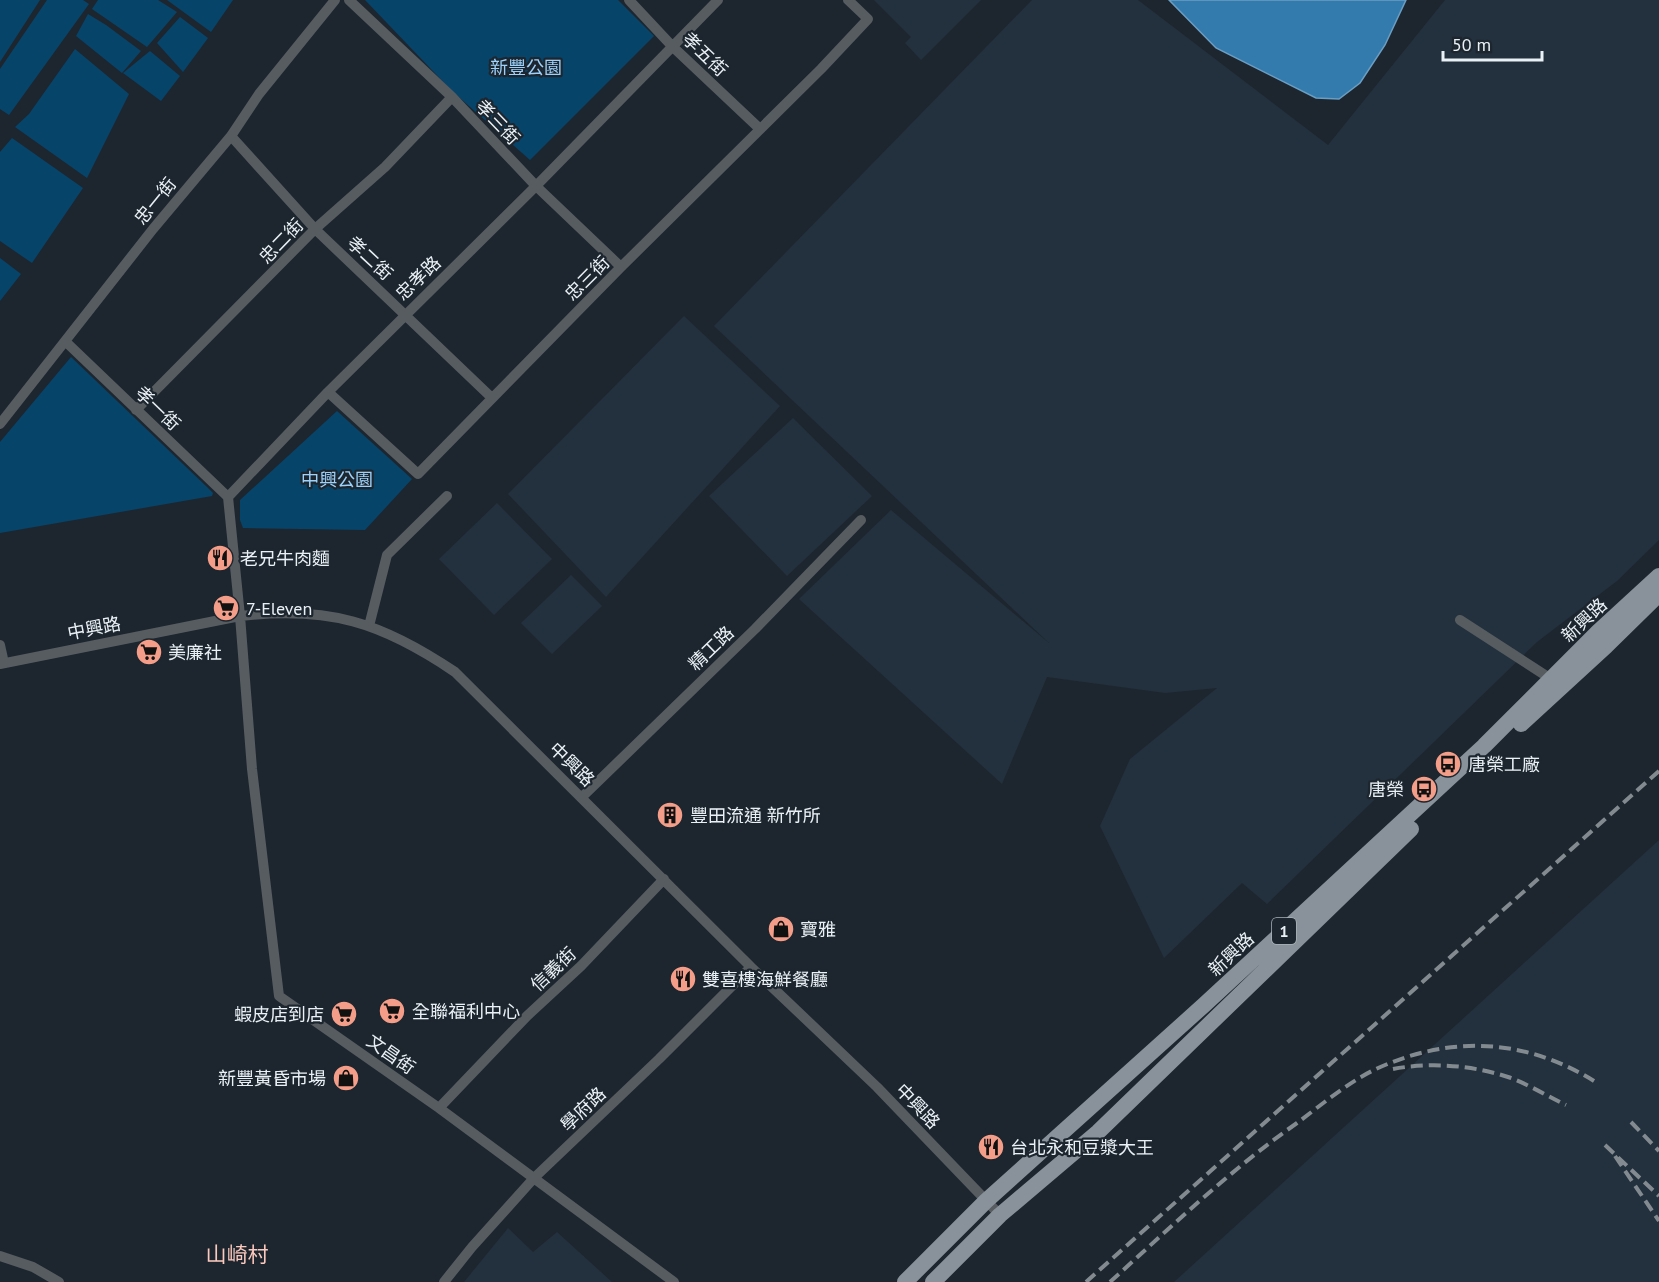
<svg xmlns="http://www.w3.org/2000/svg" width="1659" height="1282" viewBox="0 0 1659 1282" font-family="'PT Sans','Noto Sans TC',sans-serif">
<rect width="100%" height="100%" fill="#1d262e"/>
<!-- built -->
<path fill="#22313d" d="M874,0H981L921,60L905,43L911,37Z
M1032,0H1138L1328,145L1445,0H1659V540L1617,581L1537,642L1267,904L1242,883L1164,958L1100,826L1130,759L1217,688L1165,693L1047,677L1002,784L799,599L891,510L1049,643L714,326Z
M684,316L780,406L606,597L508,494Z
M793,418L872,496L787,576L709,496Z
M497,503L552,559L494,615L439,559Z
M571,575L602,606L552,654L521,623Z
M1659,840V1282H1174Z
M508,1228L533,1252L557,1232L612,1282H464Z"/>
<!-- green -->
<path fill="#07446a" d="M0,0H40L0,62Z
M47,0H83L89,4L9,115L0,109V69Z
M98,0H158L177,12L147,47L92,9Z
M167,0H233L211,32Z
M365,0H618L654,36L530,160L452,91Z
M88,14L106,25L141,51L122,73L76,36Z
M180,17L208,38L183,72L157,43Z
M75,49L129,94L87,178L15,127L29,114Z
M150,51L180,76L161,101L123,73Z
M12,138L83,188L32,263L0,241V152Z
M0,258L21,274L0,301Z
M71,357L207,487L213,493L212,496L0,533V442Z
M337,411L412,479L365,530L243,528L240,520V500Z"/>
<!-- water -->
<path fill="#347bad" stroke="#6b9ec3" stroke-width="1.5" d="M1169,0H1406L1385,45L1360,83L1339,99L1316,98L1216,48Z"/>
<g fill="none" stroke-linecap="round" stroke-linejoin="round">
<!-- minor -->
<path stroke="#575c60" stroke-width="10" d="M349,0L452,97L536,186L621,267
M629,0L672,46L760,129
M231,136L315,229L492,398
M66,342L228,497
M328,392L418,474L621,267L821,69L868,19L848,0
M136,410L315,229L385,167L452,97
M0,424L153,229L231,136L259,94L335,0
M1460,620L1551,679
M369,626L387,555L447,496
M0,645L4,663
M0,664L240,616C329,606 381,622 455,672L751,967L877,1087L1000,1215
M582,797L755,629L861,520
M439,1108L527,1016L581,966L664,879
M0,1256L33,1267L59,1282
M444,1282L472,1247L534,1178L659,1059L751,967
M674,1282L439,1108L279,996L252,769L240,616L228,497L328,392L536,186L718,0"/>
<!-- primary -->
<path stroke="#89929b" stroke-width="16" d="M1521,724L1606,646L1659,594
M905,1282L986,1201L1204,1005L1484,746L1598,632L1659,576
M933,1282L1000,1215L1098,1132L1411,829"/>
<!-- rail -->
<path stroke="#838b91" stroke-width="4" stroke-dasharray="12 6" stroke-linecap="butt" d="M1393,1069C1430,1062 1471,1065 1508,1077C1528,1084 1547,1096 1566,1105
M1631,1122L1659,1151
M1605,1145L1659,1196
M1615,1156L1659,1221
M1086,1282L1659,771
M1110,1282C1171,1227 1230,1170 1297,1123C1321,1105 1350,1081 1376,1069C1450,1035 1524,1038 1594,1081"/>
</g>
<!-- icons -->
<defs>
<symbol id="restaurant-disc" viewBox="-11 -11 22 22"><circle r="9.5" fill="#f49e8a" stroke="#1d262e"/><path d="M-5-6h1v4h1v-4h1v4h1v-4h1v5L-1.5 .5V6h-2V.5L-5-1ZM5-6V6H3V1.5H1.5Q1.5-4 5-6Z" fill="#111"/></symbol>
<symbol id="supermarket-disc" viewBox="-11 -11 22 22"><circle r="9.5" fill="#f49e8a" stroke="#1d262e"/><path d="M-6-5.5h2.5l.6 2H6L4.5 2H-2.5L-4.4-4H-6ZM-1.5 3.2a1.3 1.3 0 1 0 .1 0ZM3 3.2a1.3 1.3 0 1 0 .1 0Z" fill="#111"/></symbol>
<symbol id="bus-disc" viewBox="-11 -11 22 22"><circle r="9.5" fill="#f49e8a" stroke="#1d262e"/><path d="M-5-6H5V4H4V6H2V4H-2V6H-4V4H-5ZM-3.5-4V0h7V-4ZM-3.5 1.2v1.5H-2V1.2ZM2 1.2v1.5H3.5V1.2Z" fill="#111"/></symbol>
<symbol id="building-disc" viewBox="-11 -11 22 22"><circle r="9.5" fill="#f49e8a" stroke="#1d262e"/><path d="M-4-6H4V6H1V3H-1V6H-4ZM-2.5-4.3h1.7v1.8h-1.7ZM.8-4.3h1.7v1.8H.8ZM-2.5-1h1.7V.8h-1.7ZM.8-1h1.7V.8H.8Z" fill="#111"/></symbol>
<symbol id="shop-disc" viewBox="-11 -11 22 22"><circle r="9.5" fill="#f49e8a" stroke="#1d262e"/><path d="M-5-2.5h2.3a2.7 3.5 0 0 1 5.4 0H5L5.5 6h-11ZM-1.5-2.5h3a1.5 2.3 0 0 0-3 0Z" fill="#111"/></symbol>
</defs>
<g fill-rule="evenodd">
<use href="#restaurant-disc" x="205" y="543" width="30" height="30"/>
<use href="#supermarket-disc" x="211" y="593" width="30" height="30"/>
<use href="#supermarket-disc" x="134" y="637" width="30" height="30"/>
<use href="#bus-disc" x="1433" y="749" width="30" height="30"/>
<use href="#bus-disc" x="1409" y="774" width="30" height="30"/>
<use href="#building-disc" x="655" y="800" width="30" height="30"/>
<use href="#shop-disc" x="766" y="914" width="30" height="30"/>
<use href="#restaurant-disc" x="668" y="964" width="30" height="30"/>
<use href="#supermarket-disc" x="377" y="996" width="30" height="30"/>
<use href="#supermarket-disc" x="329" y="999" width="30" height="30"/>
<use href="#shop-disc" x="331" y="1063" width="30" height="30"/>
<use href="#restaurant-disc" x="976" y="1132" width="30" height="30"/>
</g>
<g text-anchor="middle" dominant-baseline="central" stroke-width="4.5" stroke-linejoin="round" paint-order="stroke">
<!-- shield labels -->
<rect fill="#1d262e" stroke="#acb4ba" stroke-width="1.5" x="1272" y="918" width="24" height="26" rx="4.5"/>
<g font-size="16" font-weight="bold" fill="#eaf1f6">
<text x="1284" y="931">1</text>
</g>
<!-- street labels -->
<g font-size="18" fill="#eaf1f6" stroke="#1d262e">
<text transform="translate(705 54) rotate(44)">孝五街</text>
<text transform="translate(498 122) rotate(46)">孝三街</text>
<text transform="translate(155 201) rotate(-51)">忠一街</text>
<text transform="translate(281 241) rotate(-46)">忠二街</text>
<text transform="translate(370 258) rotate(43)">孝二街</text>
<text transform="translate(418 278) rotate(-44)">忠孝路</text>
<text transform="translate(587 278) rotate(-45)">忠三街</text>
<text transform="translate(158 408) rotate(44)">孝一街</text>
<text transform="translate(1584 620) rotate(-43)">新興路</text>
<text transform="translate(94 628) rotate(-11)">中興路</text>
<text transform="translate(711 648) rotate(-44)">精工路</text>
<text transform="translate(572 764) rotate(44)">中興路</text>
<text transform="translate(1231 954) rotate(-43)">新興路</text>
<text transform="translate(553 969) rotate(-43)">信義街</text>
<text transform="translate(391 1054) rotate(35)">文昌街</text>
<text transform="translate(918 1106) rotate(46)">中興路</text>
<text transform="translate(583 1109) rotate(-44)">學府路</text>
</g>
<!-- park labels -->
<g font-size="18" fill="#9cd1fb" stroke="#1d262e">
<text x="526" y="67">新豐公園</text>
<text x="337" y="479">中興公園</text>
</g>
<!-- poi labels -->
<g font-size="18" fill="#eaf1f6" stroke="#1d262e" text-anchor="start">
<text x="240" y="558">老兄牛肉麵</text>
<text x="246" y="608">7-Eleven</text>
<text x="168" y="652">美廉社</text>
<text x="1468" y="764">唐榮工廠</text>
<text x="1404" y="789" text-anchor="end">唐榮</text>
<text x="690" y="815">豐田流通 新竹所</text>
<text x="800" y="929">寶雅</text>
<text x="702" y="979">雙喜樓海鮮餐廳</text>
<text x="412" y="1011">全聯福利中心</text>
<text x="324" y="1014" text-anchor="end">蝦皮店到店</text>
<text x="326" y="1078" text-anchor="end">新豐黃昏市場</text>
<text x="1010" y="1147">台北永和豆漿大王</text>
</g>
<!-- quarter labels -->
<g font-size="21" fill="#fcc9be" stroke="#1d262e">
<text x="237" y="1254">山崎村</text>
</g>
</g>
<!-- scale -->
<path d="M1443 51v9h99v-9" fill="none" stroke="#eaf1f6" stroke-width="3"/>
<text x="1452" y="51" font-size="18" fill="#eaf1f6" stroke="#1d262e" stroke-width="4.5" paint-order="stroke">50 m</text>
</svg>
